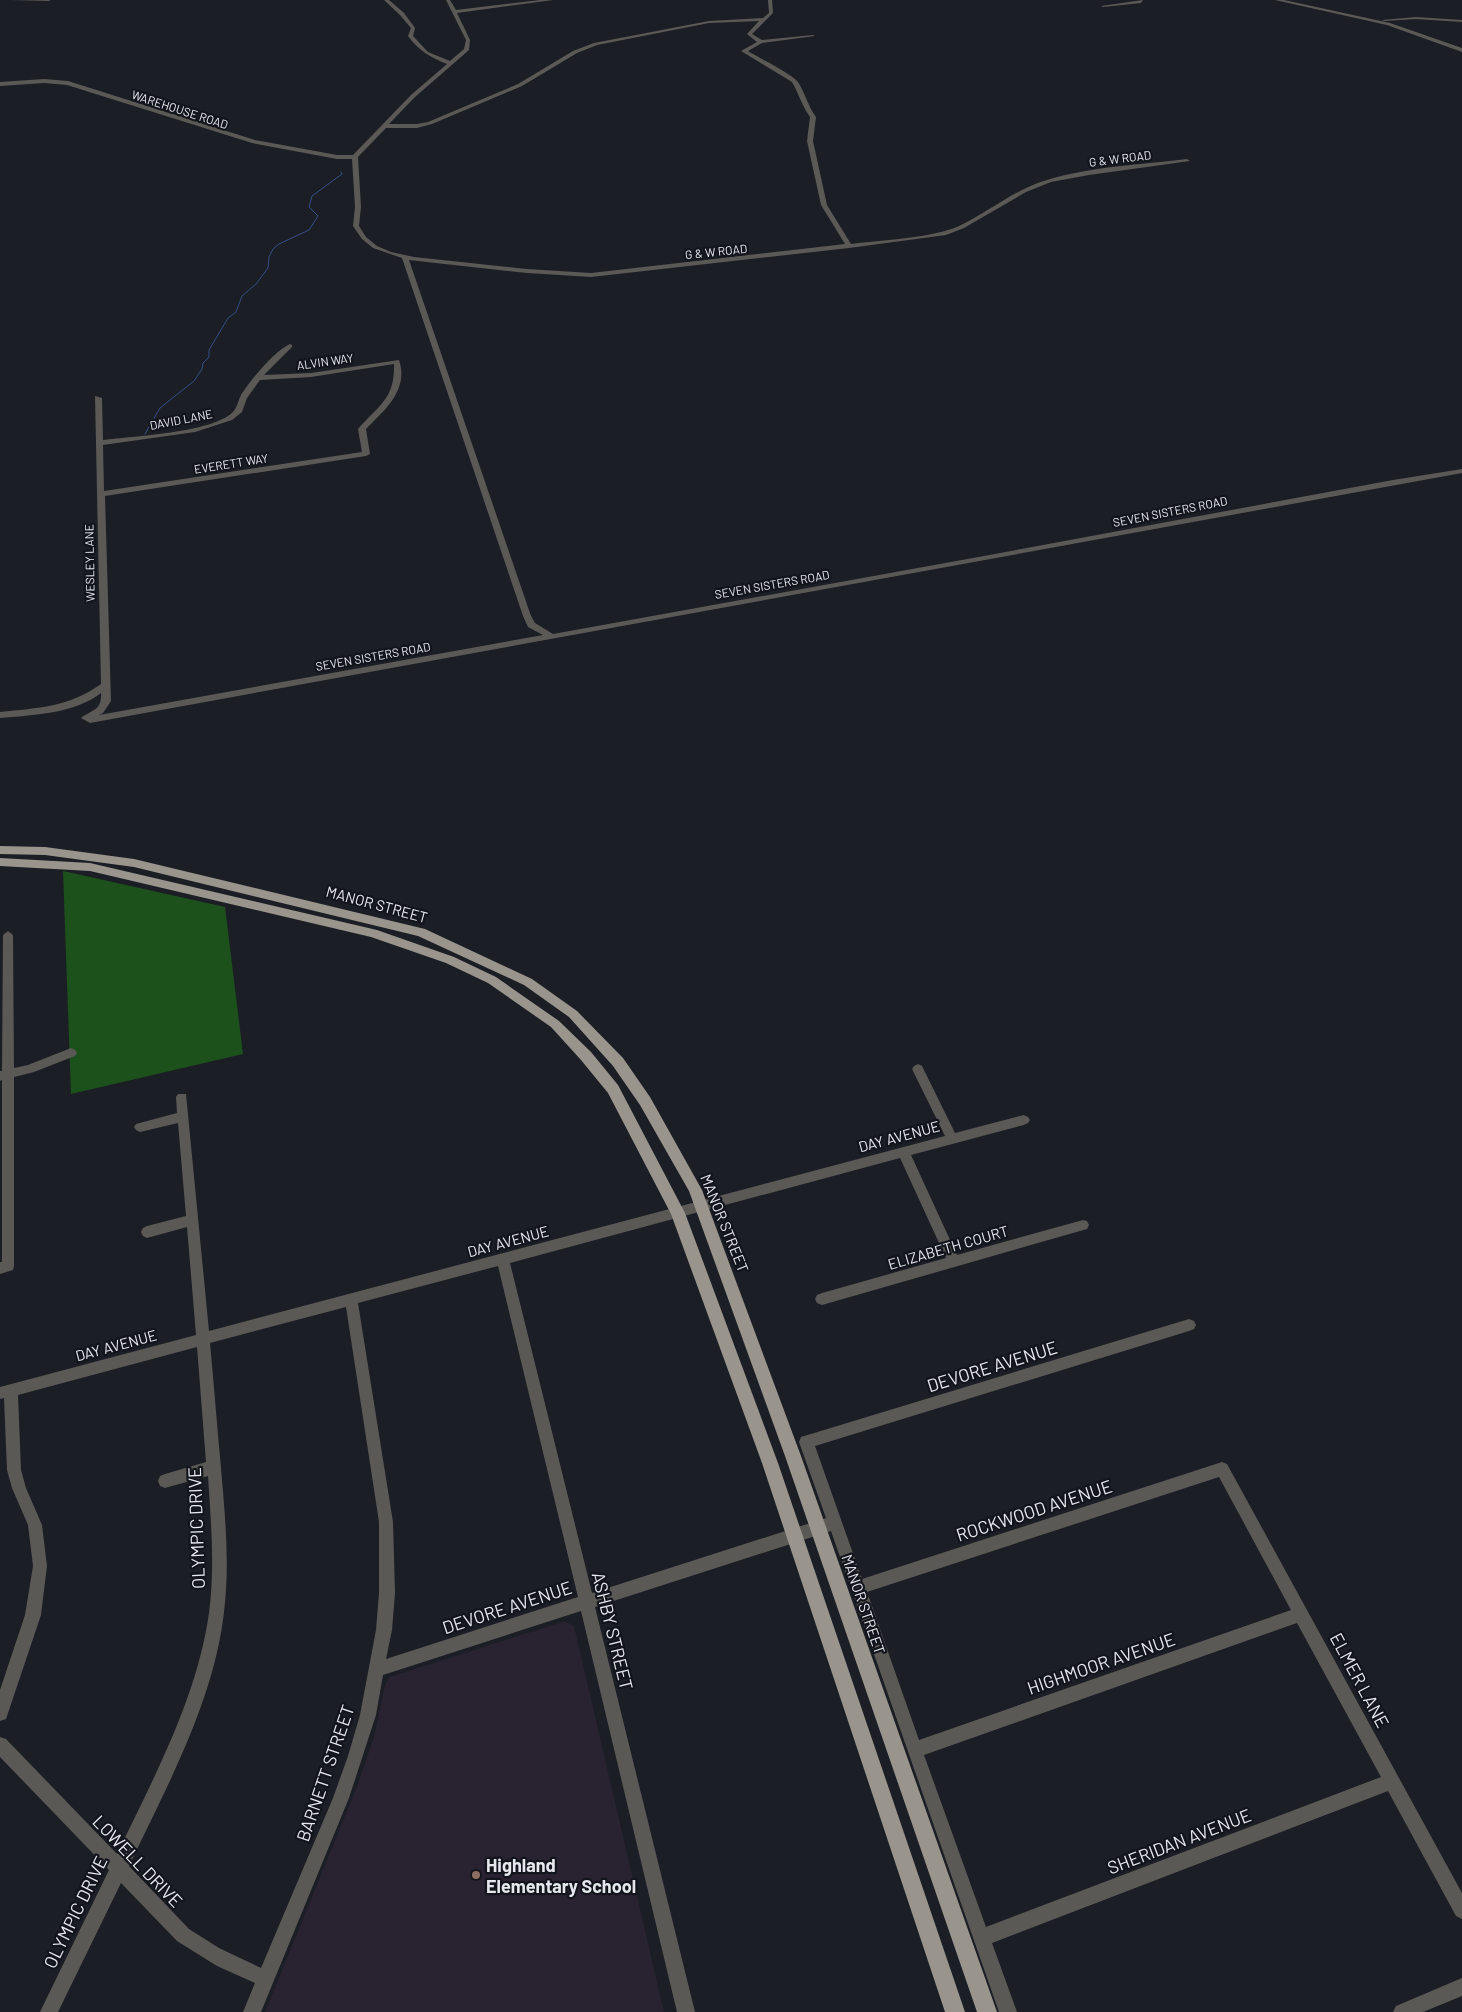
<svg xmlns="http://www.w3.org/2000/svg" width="1462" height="2012" viewBox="0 0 1462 2012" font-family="Barlow,sans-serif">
<rect width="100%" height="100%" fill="#1b1e25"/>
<!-- education -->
<path fill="#292231" d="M565,1621L574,1626L664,2012H265L356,1789L374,1737L385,1684L390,1677Z"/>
<!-- green -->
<path fill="#1c511c" d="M63,871L225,907L243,1054L71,1094Z"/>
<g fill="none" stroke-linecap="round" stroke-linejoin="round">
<!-- stream -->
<path stroke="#344f89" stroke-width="1" d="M145,434L160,408L194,381L202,369L203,363L209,357V350L228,318L236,312L242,296L256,284L268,268L269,257L273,249L279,244L309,230L318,216L309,207L312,196L342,174L341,172"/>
<!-- minor -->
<path fill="#5b5955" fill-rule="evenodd" d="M10,0H51L49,1Z
M384,0H389L404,13L415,28L413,36L428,52L450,61L464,49L466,40L446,0H450L456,10L540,0H553L457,13L470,40L469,50L415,97L389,124H417L428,122L518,84L573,51L594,43L709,21L763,18L769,13L768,0H772L773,13L752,34L762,40L813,35L815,36L762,43L748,51C759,58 791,73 798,82C805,93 808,106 816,117L813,141L827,205L851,244C881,240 933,238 959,226C989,212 1015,189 1047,180C1092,166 1141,165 1187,159L1190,161L1089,175L1051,182L1026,192L964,228L946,235L849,248L591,277L527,273L409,260L531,616L535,623L553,634L984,556L1393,480L1462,469V473L90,723L81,718C92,709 102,711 101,693C74,714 33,715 0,718V712C38,708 69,707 101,684L95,396L102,398L103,440C133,436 212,433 233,412C237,408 238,401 241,395C250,381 274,351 290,344L292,345V347L264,375L311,373L399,360C409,390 385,410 366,429L370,454L366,456L105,496L111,701L103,713L99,715L543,635L528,627L523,616L402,258L373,248L362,239L353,226L355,207L352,159H337L252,143L67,85L44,83L0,86V82L44,79L68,81L255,140L337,155H353L411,95L447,64C430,57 419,51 408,36L411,28L400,15ZM759,21L747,34L757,42L741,51L792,82C799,94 802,106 810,117L807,141L821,205L845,244L591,273L527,269L414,257L391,252L377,246L366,237L359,226L361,207L358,157L386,128H417L432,124L522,86L577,53L597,45L709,23ZM394,364C395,399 379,405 358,429L362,452L104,491L103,445L195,432L232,420L242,412L247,398L260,380L311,377Z
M1143,0L1141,3L1103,7L1101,6Z
M1275,0H1284L1390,23L1462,48V52L1387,25Z
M1416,17L1462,20V22L1416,19L1384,21L1382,20Z
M8,931L13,935L14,1068L28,1065L71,1048L75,1050L77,1053L75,1056L34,1072L14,1077V1266L13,1270L0,1274V1262H2V1080L0,1081V1071H2L3,935Z
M918,1064L922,1066L955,1133L1024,1115L1028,1117L1030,1120L1028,1123L1024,1125L911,1155L957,1255L1083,1220L1087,1221L1089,1225L1087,1229L822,1305L817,1303L815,1299L817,1295L822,1293L946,1258L900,1158L510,1263L592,1593L826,1518L799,1442L801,1437L1189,1319L1194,1321L1196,1325L1194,1329L1189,1331L815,1446L862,1579L1222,1462L1227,1464L1462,1893V1919L1456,1916L1388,1791L992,1943L1017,2012H999L831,1531L595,1607L695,2012H677L581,1611L383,1675L376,1715L349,1798L261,2012H243L255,1983L217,1966L177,1941L121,1883L58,2012H40L109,1870L0,1757V1737L6,1739L117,1854C154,1777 197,1698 209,1613C215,1567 211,1522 208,1476L165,1488L160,1486L158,1481L160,1476L165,1474L206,1462L197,1347L18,1395L21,1470L26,1488L42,1525L47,1566L41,1615L8,1713L6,1719L0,1721V1690L25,1615L33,1566L28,1525L12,1488L7,1470L4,1398L0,1399V1387L196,1335L187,1227L147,1238L143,1236L141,1232L143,1228L147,1226L186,1216L178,1123L140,1132L136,1130L134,1127L136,1124L177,1113L176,1097L178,1094H186L209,1331L945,1136L912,1069L914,1066ZM498,1266L578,1597L386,1659L392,1630L395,1593L393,1522L358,1303ZM346,1307L379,1522V1593L376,1630L360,1715L348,1756L333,1798L261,1968L219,1948L189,1929L129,1866C167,1786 214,1701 224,1612C230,1563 225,1516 221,1468C217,1426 214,1385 210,1343ZM1219,1477L1291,1610L919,1740L867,1592ZM1297,1623L1381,1777L986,1927L924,1755Z
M1462,1978V1996L1423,2012H1393L1396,2006Z"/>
<!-- major -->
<path fill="#99948c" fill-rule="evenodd" d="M0,846L45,847L134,859L425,929L532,979L577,1011L623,1058L650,1097L702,1190L801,1456L997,2012H977L785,1456L689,1191L640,1105L613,1066L569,1017L524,985L418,936L134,867L45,855L0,854Z
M0,858L90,863L377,930L454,957L496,977L559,1021L591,1052L618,1085L685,1213L778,1463L965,2012H945L762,1463L671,1214L608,1093L581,1060L551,1027L488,983L446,963L371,937L90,871L0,866Z"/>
</g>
<!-- markers -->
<circle fill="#8d6e63" stroke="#12151c" stroke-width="2" cx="476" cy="1875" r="5"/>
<g text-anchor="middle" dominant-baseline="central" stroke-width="4.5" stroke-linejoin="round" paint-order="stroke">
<!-- far-street labels -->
<g font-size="12" fill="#e6e8ed" stroke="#12151c">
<text transform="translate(180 109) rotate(18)">WAREHOUSE ROAD</text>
<text transform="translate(1120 158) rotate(-7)">G &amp; W ROAD</text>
<text transform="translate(716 251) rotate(-6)">G &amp; W ROAD</text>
<text transform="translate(325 361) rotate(-8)">ALVIN WAY</text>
<text transform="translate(181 419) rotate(-11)">DAVID LANE</text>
<text transform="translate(231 463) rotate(-9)">EVERETT WAY</text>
<text transform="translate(1170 511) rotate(-11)">SEVEN SISTERS ROAD</text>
<text transform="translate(89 563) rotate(-91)">WESLEY LANE</text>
<text transform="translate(772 584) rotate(-10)">SEVEN SISTERS ROAD</text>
<text transform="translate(373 656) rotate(-10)">SEVEN SISTERS ROAD</text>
</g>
<!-- street labels -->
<g font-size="15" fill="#e6e8ed" stroke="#12151c">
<text transform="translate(377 904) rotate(15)">MANOR STREET</text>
<text transform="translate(899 1136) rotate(-15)">DAY AVENUE</text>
<text transform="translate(725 1223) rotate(68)">MANOR STREET</text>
<text transform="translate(508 1241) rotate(-15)">DAY AVENUE</text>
<text transform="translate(948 1247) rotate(-16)">ELIZABETH COURT</text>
<text transform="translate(116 1345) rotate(-15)">DAY AVENUE</text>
<text transform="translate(864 1604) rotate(71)">MANOR STREET</text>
</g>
<!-- near-street labels -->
<g font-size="18" fill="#e6e8ed" stroke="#12151c">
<text transform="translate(992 1366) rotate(-17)">DEVORE AVENUE</text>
<text transform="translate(1034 1510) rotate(-18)">ROCKWOOD AVENUE</text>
<text transform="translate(196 1528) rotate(-92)">OLYMPIC DRIVE</text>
<text transform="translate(507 1607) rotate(-18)">DEVORE AVENUE</text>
<text transform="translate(613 1631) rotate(76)">ASHBY STREET</text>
<text transform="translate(1101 1663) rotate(-19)">HIGHMOOR AVENUE</text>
<text transform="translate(1360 1680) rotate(62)">ELMER LANE</text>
<text transform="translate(325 1773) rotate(-71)">BARNETT STREET</text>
<text transform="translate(1179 1841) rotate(-21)">SHERIDAN AVENUE</text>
<text transform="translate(138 1861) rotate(46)">LOWELL DRIVE</text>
<text transform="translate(75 1912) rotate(-64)">OLYMPIC DRIVE</text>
</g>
<!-- near-poi labels -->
<g font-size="18" font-weight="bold" fill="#e6e8ed" stroke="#12151c" text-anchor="start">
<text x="486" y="1865">Highland<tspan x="486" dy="21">Elementary School</tspan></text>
</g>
</g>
</svg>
